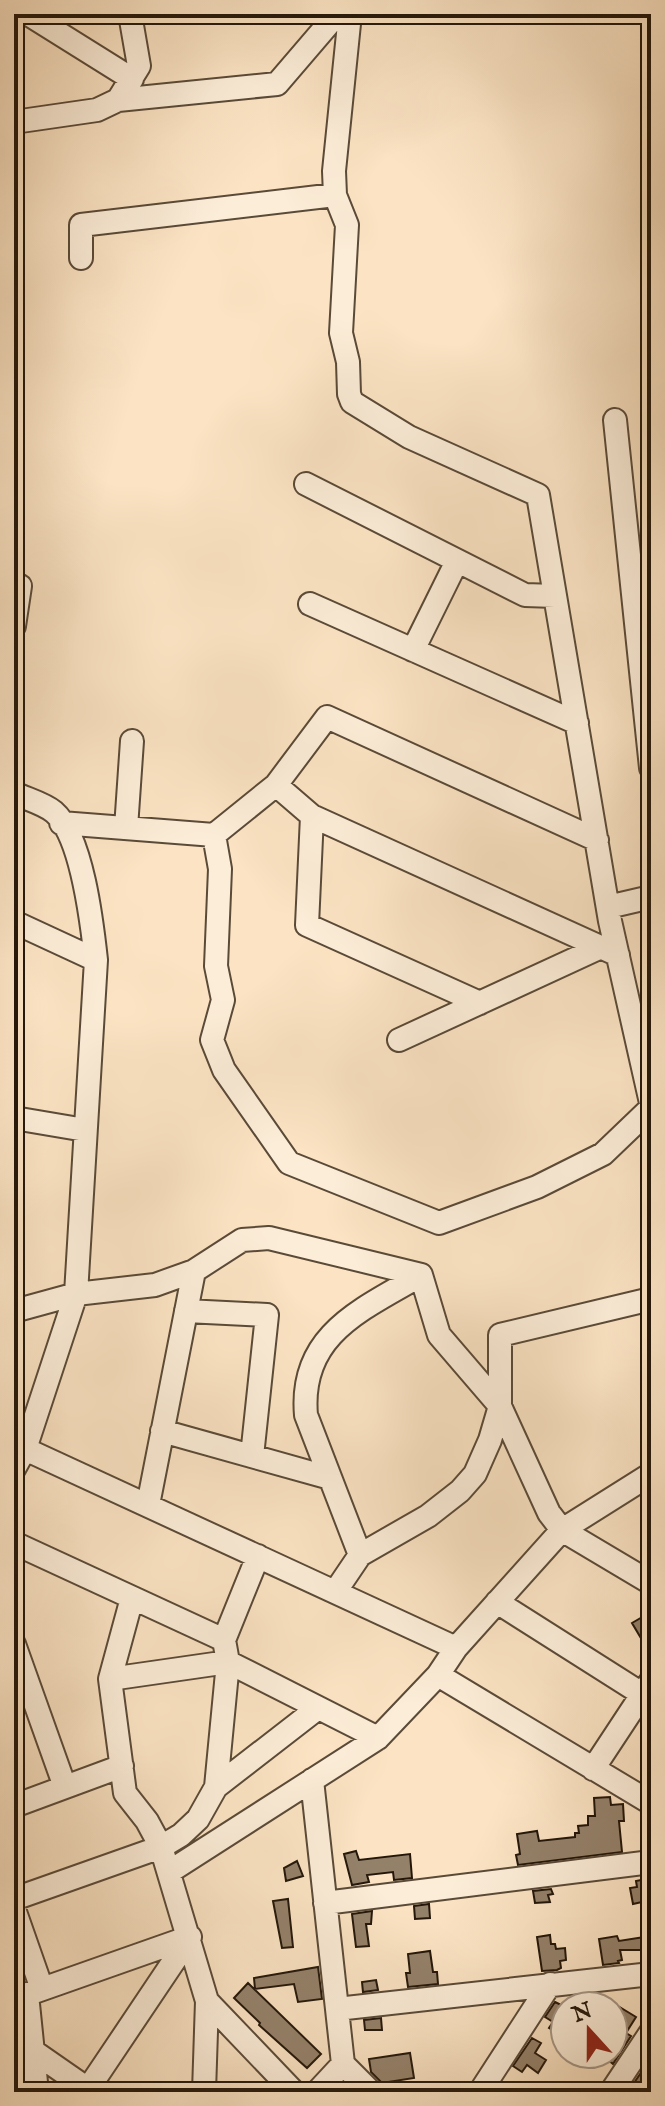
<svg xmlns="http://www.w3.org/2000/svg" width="665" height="2106" viewBox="0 0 665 2106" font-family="'IM FELL English',serif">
<rect width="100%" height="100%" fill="#fbe3c3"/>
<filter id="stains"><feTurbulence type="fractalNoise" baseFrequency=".0025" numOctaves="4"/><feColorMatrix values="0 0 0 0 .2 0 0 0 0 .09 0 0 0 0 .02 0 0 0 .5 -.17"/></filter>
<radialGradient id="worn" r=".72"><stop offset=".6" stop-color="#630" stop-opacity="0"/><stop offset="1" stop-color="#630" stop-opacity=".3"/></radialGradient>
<!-- building -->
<path fill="#94816a" stroke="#24170a" stroke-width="2" d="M651,1612V1655L632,1623Z
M610,1797L611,1805L623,1804L624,1821H619L622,1852L518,1865L516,1855L520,1854L517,1834L537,1831L539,1841L575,1837V1833H579L578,1826L588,1825V1816H595L594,1798Z
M356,1851L359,1860L410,1854L412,1878L394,1880L393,1872L367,1875L369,1882L352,1885L344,1854Z
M297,1861L303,1876L286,1881L284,1868Z
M651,1878V1900L633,1904L630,1888L637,1887L636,1881Z
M551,1889L553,1894L548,1895L550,1902L535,1903L533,1891Z
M288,1899L293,1947L282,1948L273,1901Z
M429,1904L430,1918L415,1919L414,1906Z
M372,1911L371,1924H366L369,1946L356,1947L352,1914Z
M550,1935L551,1944H555L556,1949L565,1948L566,1960L560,1961L561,1968L557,1970L542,1971L537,1937Z
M617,1936L619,1941L651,1936V1950H620L622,1960L618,1961L619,1963L603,1965L599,1939Z
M430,1951L433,1972H437L438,1984L408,1987L406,1973H410L408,1954Z
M318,1967L322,1999L298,2002L294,1984L255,1989L254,1978Z
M376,1980L378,1990L363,1992L362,1982Z
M248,1983L321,2054L307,2068L259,2025L260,2023L234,1998Z
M555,2002L563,2006L565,2002V2030L559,2034L549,2028L553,2022L545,2017Z
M613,2003L636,2017L626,2033L631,2036L613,2064L601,2054H613Z
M381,2018L382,2030H365L364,2020Z
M532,2038L541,2043L535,2053L546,2060L538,2073L527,2065L522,2072L513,2066Z
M410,2053L414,2078L382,2083L371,2072L369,2059Z
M651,2058V2088L647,2086L645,2089L634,2083Z"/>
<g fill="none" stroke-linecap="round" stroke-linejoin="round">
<defs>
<path id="minor" d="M28,14L132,79
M350,14L334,171L335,195L347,225L341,333L348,362L349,394L352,402L409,437L538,495L610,921L651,1103
M118,100L277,84L337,14
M14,122L97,110L118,100L139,66L130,14
M81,258V225L335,195
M615,420L651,768
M306,484L525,595L555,596
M14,583L20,586L14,626
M310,604L577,723
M413,650L457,561
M276,785L312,816L618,955
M14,793C26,799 43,803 54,812C82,836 92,923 96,960L76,1294L25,1449L14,1469
M312,816L307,925L480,1003
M61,823L214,835L276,785L327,717L597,840
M126,828L132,741
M214,835L220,869L216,966L223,1000L212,1040L224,1070L289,1163L439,1223L537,1187L603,1154L651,1108
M608,907L651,897
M14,922L96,960
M399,1040L601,947
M14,1118L85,1130
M421,1275L439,1335L500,1406L549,1513L562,1530L651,1583
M14,1311L76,1294L155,1285L194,1271L242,1240L269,1238L421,1275
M186,1311L267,1315L252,1456
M162,1431L330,1478
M25,1449L456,1648
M148,1505L194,1271
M14,1543L224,1640
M360,1555L306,1415C299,1335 361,1310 421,1275
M335,1592L360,1555L428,1516L460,1491L475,1474L490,1440L500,1406V1335L651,1299
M132,1598L110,1679L125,1793L147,1821L161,1847L207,2001L204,2092
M497,1602L642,1694
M14,1644L65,1787
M438,1675L651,1803
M110,1679L228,1662L378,1738
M593,1769L651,1681
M312,1780L343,2064L371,2092
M216,1787L228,1662L224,1640L258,1556
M14,1806L122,1766
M169,1872L378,1738L438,1675L456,1648L562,1530L651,1474
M14,1899L161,1847L181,1835L198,1819L216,1787L318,1708
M325,1903L651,1862
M14,1909L42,1989
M27,1994L37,2092
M14,1999L190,1937
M207,2001L294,2092
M337,2009L651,1974
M33,2051L92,2092
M88,2089L190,1937
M317,2092L343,2064
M480,2092L550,1984
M611,2092L651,2032"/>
</defs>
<!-- minor casing -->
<use href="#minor" stroke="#5a4a38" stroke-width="26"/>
<!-- minor -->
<use href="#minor" stroke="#fcedd8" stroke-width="22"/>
</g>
<!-- margin -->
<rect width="665" height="2106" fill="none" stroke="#fbe3c3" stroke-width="48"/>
<rect x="16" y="16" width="633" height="2074" fill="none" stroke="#24170a" stroke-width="4"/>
<rect x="24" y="24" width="617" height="2058" fill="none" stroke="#24170a" stroke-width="2"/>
<!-- north arrow -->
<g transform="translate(589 2030) rotate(339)"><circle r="38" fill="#fcedd8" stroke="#a69786" stroke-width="2"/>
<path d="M0-6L14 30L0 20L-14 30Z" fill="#8f2418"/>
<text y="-12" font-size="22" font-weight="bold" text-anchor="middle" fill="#24170a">N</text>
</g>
<rect width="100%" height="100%" filter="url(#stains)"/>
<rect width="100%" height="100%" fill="url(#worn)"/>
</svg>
